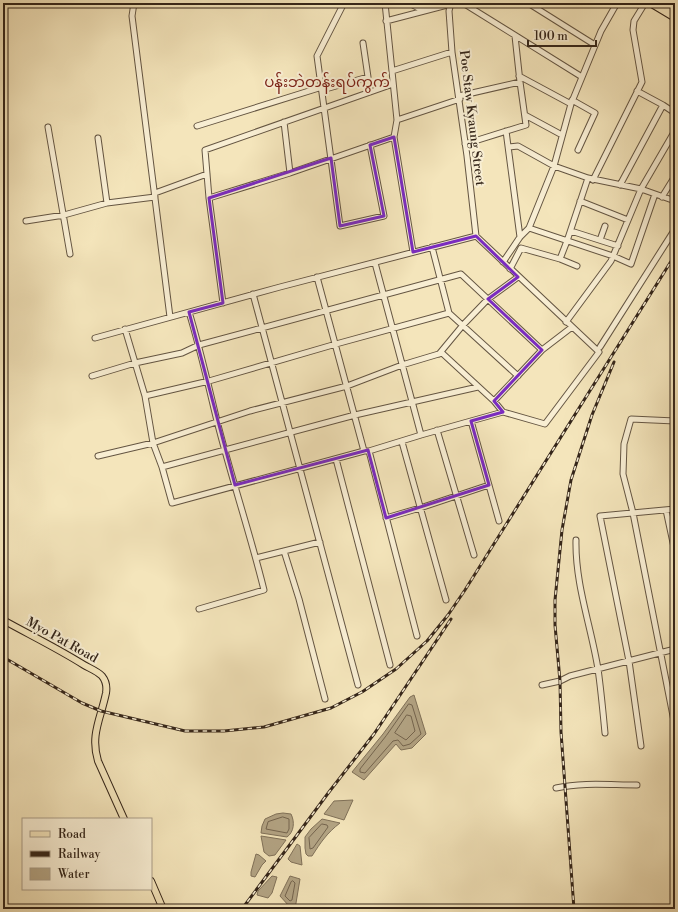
<svg xmlns="http://www.w3.org/2000/svg" width="678" height="912" viewBox="0 0 678 912" font-family="'Libre Bodoni','Noto Sans Myanmar',serif">
<rect width="100%" height="100%" fill="#f4e5bb"/>
<filter id="stains"><feTurbulence type="fractalNoise" baseFrequency=".005" numOctaves="4"/><feColorMatrix values="0 0 0 0 .2 0 0 0 0 .09 0 0 0 0 .02 0 0 0 .5 -.17"/></filter>
<radialGradient id="worn" r=".72"><stop offset=".6" stop-color="#630" stop-opacity="0"/><stop offset="1" stop-color="#630" stop-opacity=".3"/></radialGradient>
<!-- water -->
<path fill="#b3a484" stroke="#807159" d="M414,695L426,734L412,748L401,750L396,744L364,780L352,772L383,734L410,697Z
M353,800L344,820L324,814L334,801Z
M283,813L291,814C295,822 294,832 287,837L261,833L262,826L265,819L276,814Z
M322,819L340,823C327,833 321,842 312,856H308L306,854L305,848V837L311,829Z
M261,836L286,840L275,855L269,856L264,852Z
M297,844L300,846L302,865L291,862L288,859Z
M256,854L259,855L266,861L262,865L255,877L251,876V872Z
M272,876L277,877L272,893L268,898L257,895L258,891Z
M290,876L300,879L295,909L289,906L280,896Z"/>
<g fill="none" stroke-linecap="round" stroke-linejoin="round">
<!-- shore -->
<path stroke="#74644e" stroke-width="1" d="M409,704L412,705L421,734L410,744L403,746L398,740L393,741L365,773L360,772V769L386,736Z
M407,715L411,716L415,731L406,740L395,733Z
M283,817L289,819V829L287,833L266,829L268,822Z
M322,824L327,825L328,827L313,848L310,849L309,838Z
M293,881L295,883L292,900L290,901L285,896L291,882Z"/>
<defs>
<path id="minor" d="M134,3L132,16L170,317
M344,3L317,56L340,226L384,216L370,145
M385,3L397,120L394,137L413,252
M409,3L424,11
M451,3L449,11L452,52L467,156L476,236
M463,3L582,77
M528,3L595,45
M386,21L451,4
M392,71L452,52
M519,76L571,104
M322,90L368,77L363,43
M637,91L663,105L675,113
M459,96L520,82
M572,100L595,113L578,150
M525,115L562,135
M397,120L460,99
M284,122L290,173
M197,126L322,87
M48,127L70,254
M506,131L520,237
M98,138L107,203
M465,144L526,125L520,82L515,36
M509,147L518,146L554,166L588,178L641,189L675,201
M593,180L642,82L633,30L634,21L645,3
M620,185L663,105
M155,193L207,174
M662,197L675,176
M209,198L290,173L394,137
M580,201L628,220
M26,221L64,215L107,203L155,197
M529,228L613,256L631,264L655,194
M571,231L618,246
M600,240L605,226
M432,247L449,313L518,376
M560,259L577,266
M503,262L520,237L529,228L554,166L571,104L601,31L617,3
M510,269L521,248L560,259L567,241L588,178
M317,277L364,451
M253,294L358,685
M223,303L209,198L205,150L393,84
M189,312C200,348 208,384 217,421C231,477 250,533 264,590L199,609
M566,322L611,261L641,189L673,134
M125,329L145,396L153,443L162,467L172,503L364,451H369L421,435L375,263
M95,338L280,287L476,236L599,352L545,424L503,412L421,435
M600,347L675,229
M439,354L463,325L488,299L518,277
M92,376L135,363L182,353L199,345L461,274L542,350
M145,396L209,381L336,344L449,313
M494,401L542,350L572,327
M471,421L499,521
M675,421L631,419L624,444L623,474L633,513L675,726
M437,430L474,555
M402,442L446,600
M369,451L417,636
M98,456L153,443L250,411L347,386L402,365L442,353L494,401L503,412
M336,459L390,665
M162,467L355,415L478,387
M666,510L675,552
M386,518L420,508L489,485
M576,540C575,584 591,626 598,669C601,690 603,712 605,733
M284,551L299,599L325,699
M256,558L320,542
M542,685L560,681L570,676L675,649
M641,746L629,661L600,516L675,509
M556,788C583,782 610,785 637,785"/>
<path id="major" d="M650,3L675,18
M659,3L675,13
M3,620C30,635 57,648 84,665C89,668 97,671 102,676C106,681 107,687 106,693C101,718 90,735 98,761L124,819
M151,881L163,909"/>
</defs>
<!-- minor casing -->
<use href="#minor" stroke="#645542" stroke-width="7"/>
<!-- major casing -->
<use href="#major" stroke="#342519" stroke-width="8"/>
<!-- minor -->
<use href="#minor" stroke="#f8eed3" stroke-width="5"/>
<!-- major -->
<use href="#major" stroke="#f4e5bb" stroke-width="6"/>
<defs>
<path id="rail" d="M3,657L82,703L101,711L185,731H224L264,727L331,708L362,692L396,669L427,641L448,615L465,590L675,255
M242,909L329,792L374,734L451,619
M574,909L561,732L560,681L555,625V600L562,530L571,480L592,415L614,362"/>
</defs>
<!-- rail casing -->
<use href="#rail" stroke="#342519" stroke-width="3"/>
<!-- rail -->
<use href="#rail" stroke="#f8eed3" stroke-width="1.5" stroke-dasharray="4.5" stroke-linecap="butt"/>
</g>
<!-- marked area -->
<path fill="none" stroke="#7b2cbf" stroke-width="3" stroke-linejoin="round" d="M394,137L413,252L476,236L518,277L488,299L542,350L494,401L503,412L471,421L489,485L386,518L368,450L235,485L189,312L223,303L209,198L331,158L340,226L384,216L370,145Z"/>
<g text-anchor="middle" dominant-baseline="central" stroke-width="4" stroke-linejoin="round" paint-order="stroke">
<!-- street labels -->
<g font-size="13" fill="#342519" stroke="#f8eed3">
<text transform="translate(472 118) rotate(83)">Poe Staw Kyaung Street</text>
<text transform="translate(62 640) rotate(29)">Myo Pat Road</text>
</g>
<!-- quarter labels -->
<g font-size="15" fill="#7a1f14" stroke="#f8eed3">
<text x="327" y="82">ပန်းဘဲတန်းရပ်ကွက်</text>
</g>
</g>
<!-- margin -->
<rect width="678" height="912" fill="none" stroke="#f4e5bb" stroke-width="16"/>
<rect x="4" y="4" width="670" height="904" fill="none" stroke="#342519" stroke-width="2"/>
<rect x="8" y="8" width="662" height="896" fill="none" stroke="#342519"/>
<!-- legend -->
<rect x="22" y="818" width="130" height="72" fill="#f8eed3" stroke="#aa9e89"/>
<rect x="30" y="831" width="20" height="6" fill="#f4e5bb" stroke="#aa9e89"/>
<text x="58" y="838" font-size="12" fill="#342519">Road</text>
<rect x="30" y="851" width="20" height="6" fill="#342519" stroke="#aa9e89"/>
<text x="58" y="858" font-size="12" fill="#342519">Railway</text>
<rect x="30" y="868" width="20" height="12" fill="#b3a484" stroke="#aa9e89"/>
<text x="58" y="878" font-size="12" fill="#342519">Water</text>
<!-- scale -->
<path d="M528 40v6h68v-6" fill="none" stroke="#342519" stroke-width="2"/>
<text x="534" y="40" font-size="12" fill="#342519" stroke="#f8eed3" stroke-width="3" paint-order="stroke">100 m</text>
<rect width="100%" height="100%" filter="url(#stains)"/>
<rect width="100%" height="100%" fill="url(#worn)"/>
</svg>
